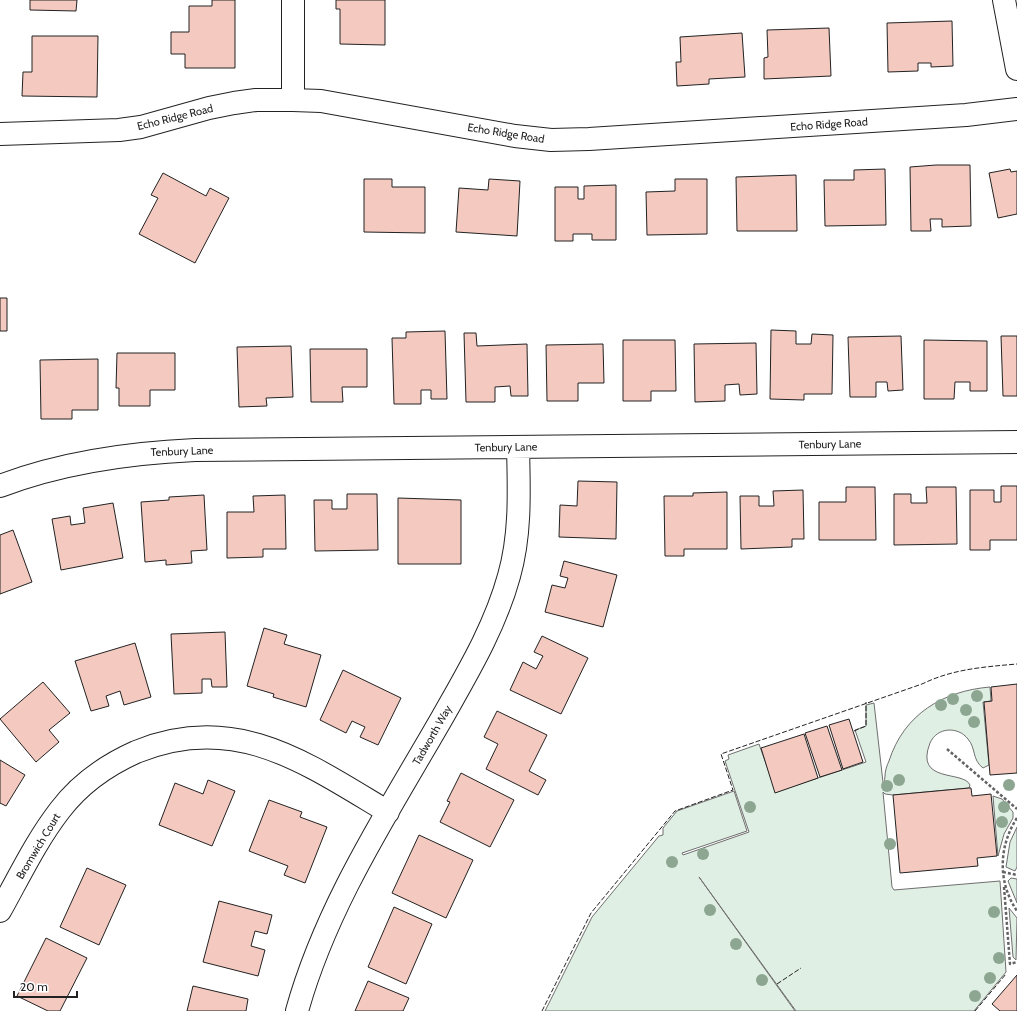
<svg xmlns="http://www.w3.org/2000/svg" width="1017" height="1011" viewBox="0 0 1017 1011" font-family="Cabin,sans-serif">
<rect width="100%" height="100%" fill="#fff"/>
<!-- green -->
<path fill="#e0efe3" stroke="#6f6f6f" d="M990,687L991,701L983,702L989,765L983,768C972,760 976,748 968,739C958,726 937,727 930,743C914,784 964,770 970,785L969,788L893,795L885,794L883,792L892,887L894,890L1000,881L1006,972L974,1011H796L699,877L795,1011H545L592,917L659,836L663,835V828L677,811L734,791L747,831L682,853L683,855L749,832L725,761L729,759L728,755L759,744L776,792L866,762L855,730L866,726V705L874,703L884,791C885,786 884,781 885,776C885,771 887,765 889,761C904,714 943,691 990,687Z
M993,796L1002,799L1013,812V818L1004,834L998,856Z
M1017,827V867L1015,871L1006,867L1010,842Z
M1011,878L1017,879V903L1008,881Z
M1009,908L1017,918L1016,960L1013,957Z"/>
<!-- building -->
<path fill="#f3c9c0" stroke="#222" d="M30,0H77L76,11L30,10Z
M212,0H235V68H185V54H171V32H189V6H212Z
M336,0H385V45L340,44V9H336Z
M952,21L953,66L931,67V63H918V71L888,72L887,23Z
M829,28L831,76L764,79V58L768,57L767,30Z
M742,33L745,77L709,79V84L677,86L676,62H681L680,37Z
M32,36H98L97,97L22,96L23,72H32Z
M936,165H970L971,226L942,227V219H930L931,231H911L910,167Z
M885,169L886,225L825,226L824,180H854V170Z
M1010,169L1011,172L1017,171V214L998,218L989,173Z
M163,173L206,196L210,188L229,198L195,263L139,234L158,198L151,195Z
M796,175L797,231H737L736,177Z
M364,179H392V187H425V233L364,232Z
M489,179L520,181L517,236L456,232L459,188L488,190Z
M675,179H707V234L647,235L646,192L675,191Z
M616,185V240H592V234H573V241H555V187H578V199H584V186Z
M0,298H7V331H0Z
M771,330L796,331V344H811L812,334L833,335L832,394H804V400L770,399Z
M445,331L447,399H431V390H421V404H394L392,338H406V332Z
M464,333H476L477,346L527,344L528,396H511L510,386L495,387V402H466Z
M901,336L903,390L888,391L887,382H876V397H850L848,337Z
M1001,336H1017V396H1003Z
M623,340H675L676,391H651V401H623Z
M924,340L987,341V391H970V382H955L954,399H924Z
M756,343L757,394L740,395L739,384L725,385V401L695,402L694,344Z
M603,344L604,383H578V401H547L546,345Z
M291,346L293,397L266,398L267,406L239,407L237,347Z
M310,349H367V387H342L343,402H311Z
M117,353H175V390H150V406H119V388H116Z
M98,359V410H72V419H41L40,360Z
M578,481L617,482L616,539L559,537L560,505L577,506Z
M1001,486H1017V540H990V550H970V490H994V502H1001Z
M846,487H875L876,540H819V502H846Z
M926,487H956L957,544L894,545V494H911V503H927Z
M803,490L804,539H792V547L741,549L740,496H759V506H774L773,491Z
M727,492V549H684V556H665L664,496H693V493Z
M347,494H377L378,550L315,551L314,500H332V509H347Z
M204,495L207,550L191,551L192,563L166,565V560L145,562L141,502L169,500V497Z
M285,495L286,549H263V557L227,558V512H254L253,496Z
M398,498L461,500V564H398Z
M113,503L123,558L61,570L52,519L70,516L71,525L85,523L83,508Z
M13,530L32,582L0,594V535Z
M564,561L617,575L603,627L545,612L552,585L565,588L568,578L560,576Z
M264,628L287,635L284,644L321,655L306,707L273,697L274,694L247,686Z
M225,632L227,687H212L211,679H202V693L174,694L171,634Z
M542,636L588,658L561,714L510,690L523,662L536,669L543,656L534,652Z
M135,643L151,697L124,705L120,691L106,696L109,706L91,711L75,661Z
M343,670L401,698L378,745L360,737L365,727L352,721L346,733L320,720Z
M43,682L70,713L49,730L59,742L36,762L0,719Z
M1017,684V773L990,775L984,702L992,701L991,687Z
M497,711L547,735L529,771L546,780L538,795L486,769L498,744L484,737Z
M849,719L863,762L843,769L829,725Z
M827,726L842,770L820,777L805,733Z
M804,734L818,778L775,793L761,748Z
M0,760L25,775L6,806L0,803Z
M461,773L514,800L490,847L440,822L450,802L447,801Z
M208,780L235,791L212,846L159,825L175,783L203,794Z
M969,788H971L972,796L991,794L997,856L977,858L978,866L900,873L893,795Z
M269,800L302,812L300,817L327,827L305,883L284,875L288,866L249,851Z
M419,835L473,860L446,918L392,893Z
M87,868L126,885L99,945L60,927Z
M219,901L272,915L267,934L255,931L251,946L265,950L258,976L203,962Z
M394,907L432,924L406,984L368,967Z
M46,938L87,958L60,1011H48L17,996Z
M1017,975V1011H1000L992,1004Z
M368,981L409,998L403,1011H355Z
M193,986L248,999L246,1011H187Z"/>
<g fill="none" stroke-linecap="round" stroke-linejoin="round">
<defs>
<path id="minor" d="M293,0V100
M1004,0L1017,69
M0,134L119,130L141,127L209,108L234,103L256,100H293L321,101L515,136L551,140L589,139L966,115L1017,109
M0,486C63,462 128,453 195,450L1017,442
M0,911C19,877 36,841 60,810C79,785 107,765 136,752C235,711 306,763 388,812
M297,1011C326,906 388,812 442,718C468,672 495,627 509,576C521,534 519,490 518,447"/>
</defs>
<!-- minor casing -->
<use href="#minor" stroke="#222" stroke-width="24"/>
<!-- path -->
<path stroke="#646464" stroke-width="2.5" stroke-dasharray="3 2" stroke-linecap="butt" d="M947,749L1017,809
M1017,818C998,847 998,883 1017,911
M1003,872L1017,875
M1004,887L1010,964L1017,962"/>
<!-- minor -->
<use href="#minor" stroke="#fff" stroke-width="22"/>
<!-- fence -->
<path stroke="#222" stroke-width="1" stroke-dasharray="5 2" stroke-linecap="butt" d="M854,731L866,726V702
M777,984L801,968
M542,1011L591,913L675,811L733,790L721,754L922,684C953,669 983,667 1017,664
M975,1011L1006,974"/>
</g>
<!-- trees -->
<g fill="#8da692">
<circle cx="977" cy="696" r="6"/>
<circle cx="953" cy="699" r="6"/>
<circle cx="941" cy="705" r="6"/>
<circle cx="966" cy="710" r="6"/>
<circle cx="974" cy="722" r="6"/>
<circle cx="899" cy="780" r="6"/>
<circle cx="1009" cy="785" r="6"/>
<circle cx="887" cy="786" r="6"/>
<circle cx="750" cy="807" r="6"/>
<circle cx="1004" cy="807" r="6"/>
<circle cx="1002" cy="822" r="6"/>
<circle cx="890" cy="844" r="6"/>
<circle cx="703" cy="854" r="6"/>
<circle cx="672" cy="862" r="6"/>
<circle cx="710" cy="910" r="6"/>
<circle cx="994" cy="912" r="6"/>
<circle cx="736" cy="944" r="6"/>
<circle cx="999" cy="958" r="6"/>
<circle cx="990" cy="978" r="6"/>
<circle cx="762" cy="980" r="6"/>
<circle cx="975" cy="996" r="6"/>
</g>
<g text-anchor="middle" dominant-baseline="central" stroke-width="3" stroke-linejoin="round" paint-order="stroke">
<!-- street labels -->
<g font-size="11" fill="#222" stroke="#fff">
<text transform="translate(175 117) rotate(-14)">Echo Ridge Road</text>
<text transform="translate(829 124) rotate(-4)">Echo Ridge Road</text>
<text transform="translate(506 133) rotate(9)">Echo Ridge Road</text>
<text transform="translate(830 444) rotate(-1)">Tenbury Lane</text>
<text transform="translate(506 447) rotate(-1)">Tenbury Lane</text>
<text transform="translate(182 451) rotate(-2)">Tenbury Lane</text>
<text transform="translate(432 735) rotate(-60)">Tadworth Way</text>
<text transform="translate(38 846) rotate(-59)">Bromwich Court</text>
</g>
</g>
<!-- scale -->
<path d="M14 991v6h63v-6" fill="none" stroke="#222222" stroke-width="2"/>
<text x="20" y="991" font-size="12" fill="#222222" stroke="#ffffff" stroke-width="3" paint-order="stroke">20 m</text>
</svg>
